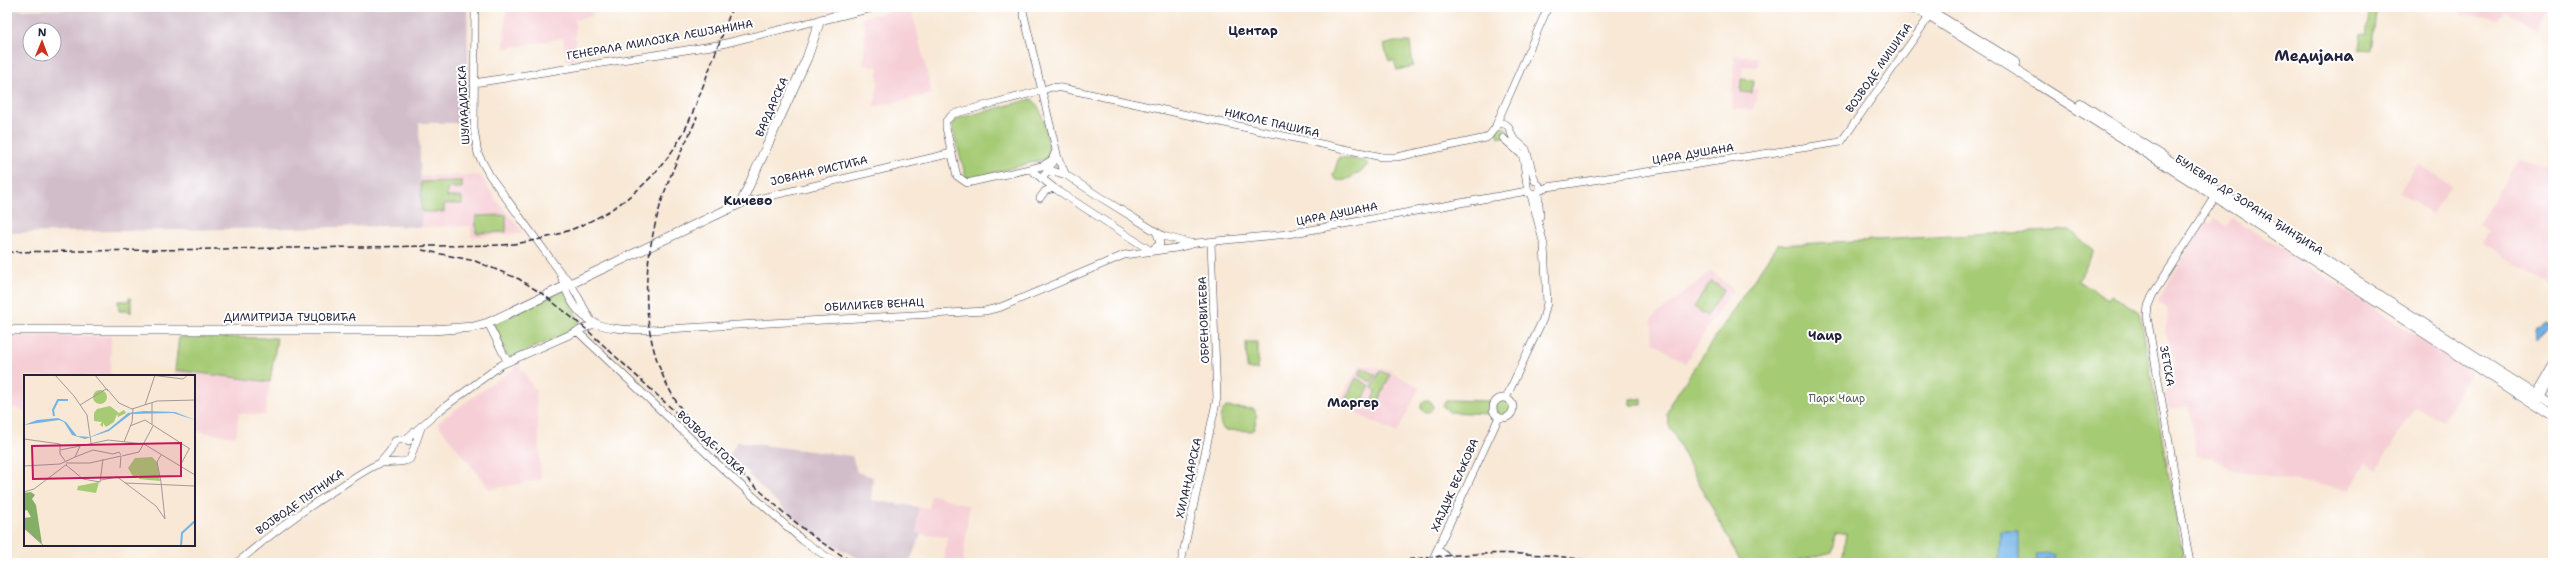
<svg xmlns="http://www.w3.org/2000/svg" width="2560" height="570" viewBox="0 0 2560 570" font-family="'Shantell Sans',sans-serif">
<rect width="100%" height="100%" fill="#fff"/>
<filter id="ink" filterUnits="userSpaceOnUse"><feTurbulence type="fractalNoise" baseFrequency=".025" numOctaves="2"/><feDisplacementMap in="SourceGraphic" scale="8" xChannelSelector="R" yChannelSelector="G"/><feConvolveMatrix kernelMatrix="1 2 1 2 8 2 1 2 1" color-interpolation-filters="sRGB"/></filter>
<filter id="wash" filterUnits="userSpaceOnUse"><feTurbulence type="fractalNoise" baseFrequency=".012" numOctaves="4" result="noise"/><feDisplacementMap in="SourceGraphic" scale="16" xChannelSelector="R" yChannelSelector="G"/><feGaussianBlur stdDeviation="0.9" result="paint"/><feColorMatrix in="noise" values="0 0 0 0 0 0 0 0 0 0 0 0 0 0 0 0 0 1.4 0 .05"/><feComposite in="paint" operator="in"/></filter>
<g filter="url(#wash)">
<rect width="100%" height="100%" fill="#f8e8d5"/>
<!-- built -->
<path fill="#f6cfd6" d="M506,7H591L592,16L575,20L576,59L567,61L563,38L504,49Z
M905,7H911L932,94L873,107L878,87V67L863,65L865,31L862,18Z
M2462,7H2547L2536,29L2505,11L2498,20L2461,14Z
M1734,55L1759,57L1758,67L1742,66V79L1753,80L1752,88L1758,89L1753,110L1732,109Z
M2519,160L2553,169L2552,287L2481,242L2488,230L2478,224Z
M2418,164L2451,185L2432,214L2399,192Z
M480,175L497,201L523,233L471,237V226L422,227L421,176Z
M2215,218L2227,227L2233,218L2471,371L2442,421L2415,407L2377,469L2365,462L2350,490L2233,470L2210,457L2196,456L2188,407L2168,409L2164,384L2176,365L2165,331L2168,309L2157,301L2206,221L2211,224Z
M1711,271L1733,289L1685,363L1653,342L1651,319Z
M7,336H111L110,376H25V411L7,406Z
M519,364L536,391L541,480L490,489L437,423Z
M1360,365L1393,370L1391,373L1420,387L1397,433L1337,404Z
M175,370L270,382L265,415L239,413L236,437L194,431V376H174Z
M931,494L969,506L963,563H944L947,537L917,534L918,507L929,508Z"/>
<!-- industrial -->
<path fill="#d1bdc9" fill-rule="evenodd" d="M257,7H467L469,97L466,100L470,123H419L422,227L393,226L7,233V10ZM30,30H54V54H30Z
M737,442L852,456L857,472L873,477L871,500L918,507L917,533L921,534L909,563H867L827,542L796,520L748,475L750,473L728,457Z"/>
<!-- green -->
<path fill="#a6cb74" stroke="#647658" d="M2370,7H2377L2371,51L2359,50L2361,34L2366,35Z
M1394,42H1410L1413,66L1397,70L1394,60L1389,61L1384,45Z
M1741,79L1753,80L1752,93L1741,92Z
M1032,99C1044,109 1048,138 1049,154L1045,159L971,179L966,177L952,127L956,119Z
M1496.5 132a5.5 5.5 0 1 1 11 0a5.5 5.5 0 1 1-11 0Z
M1339,157L1365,161L1369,165C1361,171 1340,189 1333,176Z
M462,181V188H447V197H462V204H444V212H422L421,182Z
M506,215V232L476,233V216Z
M2070,230L2094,251L2078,281L2108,300L2111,295L2140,312L2184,563H1842L1846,533L1835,534L1832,552L1791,563H1741L1669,425L1667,414L1670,404L1777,245Z
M1711,281L1724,290L1707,316L1694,307Z
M564,290L582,327L509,358L491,326Z
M129,298H131V313L129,311H119L118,301H129Z
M179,337L277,338L270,382L175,370Z
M1246,342H1258V369H1247Z
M1362,368L1376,375L1372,382L1358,375Z
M1380,371L1390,375L1376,408L1369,405L1376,391L1372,388Z
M1356,378L1370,386L1358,409L1344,402Z
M1630,399H1642V405H1630Z
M1495 408a8 8 0 1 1 16 0a8 8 0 1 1-16 0Z
M1449,400L1491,401L1489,407L1490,414L1449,412L1443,406L1445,402Z
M1421 406a6 6 0 1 1 12 0a6 6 0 1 1-12 0Z
M1226,407L1254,409L1257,417L1254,429L1251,431L1224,430C1218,423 1219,413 1226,407Z"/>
<!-- water -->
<path fill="#72b4e7" stroke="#4a6b91" d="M2544,324L2551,325L2536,340L2535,331Z
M2000,531H2019V563H1999Z
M2049,553L2055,555L2054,559H2045L2044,562L2055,563H2035L2036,554Z"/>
</g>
<g filter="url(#ink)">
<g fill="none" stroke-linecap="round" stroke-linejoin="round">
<defs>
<path id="minor" d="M475,7L474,129L478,154L490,176L560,272L570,282L590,319
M1022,7L1058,158L1066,175L1100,197L1163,236L1190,243
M474,83L718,45L820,20
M1043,90L1052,87L1062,88L1382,157H1397L1486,138C1493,134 1494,124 1502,123L1508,126L1513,138L1526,149L1535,181
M1043,90L953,114L946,121V128L957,176L967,183L1042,166L1052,160L1056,150
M1496,125L1548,7
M1503,138L1523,156L1528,193L1536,194L1540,189L1539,185
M1030,169L1054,188L1151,251
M1044,174L1053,171L1066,175
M1042,179L1053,162
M1539,191L1548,187L1841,142L1936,7
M1538,193L1540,216
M1040,198L1045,191L1054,188
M741,203L952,153
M1152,250L1160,244L1157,233
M560,272C575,326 597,329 648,330L985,311L1001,307L1124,255L1176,248L1196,243L1288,234L1527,191
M488,323L507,361
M578,332L723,469L802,540L836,563
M1506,398L1543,319L1547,303L1544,245L1531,195
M1493 408a10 10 0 1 1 20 0a10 10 0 1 1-20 0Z
M2533,399L2553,364
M2538,402L2553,376
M406,439L439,411L501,365L596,323
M379,464L390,451L395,441L403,439L409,441
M1438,550L1455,563
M237,563C268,536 303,510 338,488C351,480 364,470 378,464C389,460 401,465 410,459L421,428
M1181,563L1217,398L1211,242
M1431,563L1499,417
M2190,563L2147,316L2148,306L2153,294L2218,193"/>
<path id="major" d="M1907,7L1921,11L2202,188L2553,417
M1924,7L2016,63
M2081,104L2553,406
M7,330H432L474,327L488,323L741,203L807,58L820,20L873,7"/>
</defs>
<!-- minor casing -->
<use href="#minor" stroke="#424052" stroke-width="8"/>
<!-- major casing -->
<use href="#major" stroke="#424052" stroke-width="10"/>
<!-- minor -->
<use href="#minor" stroke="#fff" stroke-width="7"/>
<!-- major -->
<use href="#major" stroke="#fff" stroke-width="9"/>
<!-- rail -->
<path stroke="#22223b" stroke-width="1.5" stroke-dasharray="6 3" stroke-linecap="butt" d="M422,250L475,261L519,279L544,295L586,329L783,512L815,538L854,563
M7,252L503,245C574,239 640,204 678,142C690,123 697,101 705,81C714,56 724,32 732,7
M687,417C631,344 640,250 673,170C680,152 690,135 697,117
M1382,563C1456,553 1527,548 1601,563"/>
</g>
</g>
<g text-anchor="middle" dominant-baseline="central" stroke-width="4" stroke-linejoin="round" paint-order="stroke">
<!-- street labels -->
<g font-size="11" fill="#22223b" stroke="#fff">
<text transform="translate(660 40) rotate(-10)">ГЕНЕРАЛА МИЛОЈКА ЛЕШЈАНИНА</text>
<text transform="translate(1879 68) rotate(-55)">ВОЈВОДЕ МИШИЋА</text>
<text transform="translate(464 105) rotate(-93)">ШУМАДИЈСКА</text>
<text transform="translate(772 107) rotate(-66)">ВАРДАРСКА</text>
<text transform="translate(1272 123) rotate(13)">НИКОЛЕ ПАШИЋА</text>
<text transform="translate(1693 154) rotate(-9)">ЦАРА ДУШАНА</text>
<text transform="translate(819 171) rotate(-13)">ЈОВАНА РИСТИЋА</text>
<text transform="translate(2249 205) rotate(33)">БУЛЕВАР ДР ЗОРАНА ЂИНЂИЋА</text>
<text transform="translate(1337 214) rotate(-11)">ЦАРА ДУШАНА</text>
<text transform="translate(874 305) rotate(-3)">ОБИЛИЋЕВ ВЕНАЦ</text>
<text x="290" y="317">ДИМИТРИЈА ТУЦОВИЋА</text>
<text transform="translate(1204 320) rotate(-92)">ОБРЕНОВИЋЕВА</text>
<text transform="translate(2167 366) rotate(80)">ЗЕТСКА</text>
<text transform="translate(711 443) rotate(43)">ВОЈВОДЕ ГОЈКА</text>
<text transform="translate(1189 478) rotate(-77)">ХИЛАНДАРСКА</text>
<text transform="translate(1455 485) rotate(-66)">ХАЈДУК ВЕЉКОВА</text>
<text transform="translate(300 502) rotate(-35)">ВОЈВОДЕ ПУТНИКА</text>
</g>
<!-- park labels -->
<g font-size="11" fill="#505d4f" stroke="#fff">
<text x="1837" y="398">Парк Чаир</text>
</g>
<!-- quarter labels -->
<g font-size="13" font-weight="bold" fill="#22223b" stroke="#fff">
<text x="1253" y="30">Центар</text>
<text x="748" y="200">Кичево</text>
<text x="1825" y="335">Чаир</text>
<text x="1353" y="402">Маргер</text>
</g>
<!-- district labels -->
<g font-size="15" font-weight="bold" fill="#22223b" stroke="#fff">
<text x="2314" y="56">Медијана</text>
</g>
</g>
<!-- overview -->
<g transform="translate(24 375)">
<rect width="171" height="171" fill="#f8e8d5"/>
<path d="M69 22a7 7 0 1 1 14 0a7 7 0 1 1-14 0ZM86,31L95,38L100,35L102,38L94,42L93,39L90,47L82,52L79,48V52L76,50L78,47L70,46V38L73,34ZM128,82L133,87L136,106L115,104V100L110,103L104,93L111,83ZM75,107L72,118L53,115L54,111Z" fill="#a6cb74"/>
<path d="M7,117L11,120L8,124L12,130L18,169L0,153V143L7,142L3,135L0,136V118Z" fill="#84af66"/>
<path d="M120,36L151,37L171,45L149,38L107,39L85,56L61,64L48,60L40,47L35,45L0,50L13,45L34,43L42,47L53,61L66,62L85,54L104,38Z" fill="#72b4e7"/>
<path fill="none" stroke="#72b4e7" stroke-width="2" d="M30,41L29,35L34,25H44M157,171L158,158L171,146"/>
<path fill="none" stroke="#a29997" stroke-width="1" d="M31,0L50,21L63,40L67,68M71,0L84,16M127,0L159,4L164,0M83,14L95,28L108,34L133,26L171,25M128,28V50M56,30L82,14M121,30L131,0M106,51L121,45L166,74M0,64L36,69V79L42,87M100,67L108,47L109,34M36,75L56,71M98,81L115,77L129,51M51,82L69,75L89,79L95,77L97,80M42,88H66L97,81M42,90L59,104L76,107L79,84M0,91L36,89L51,82L56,71L84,65L120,69L171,100M156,91L165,74M96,93L97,81M92,101L132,131L141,144L137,107M77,105L93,102M137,107L133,87L137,80M101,108L171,111M0,117L10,114L43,89M0,153L20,171"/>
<path fill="#c2185b" fill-opacity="0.15" stroke="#c2185b" stroke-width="2" d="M157,68V101L9,104L8,71Z"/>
<rect width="171" height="171" fill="none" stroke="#22223b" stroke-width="2"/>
</g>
<!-- margin -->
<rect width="2560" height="570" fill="none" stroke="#fff" stroke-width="24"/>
<!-- north arrow -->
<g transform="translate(42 42) rotate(1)"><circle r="19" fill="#ffffff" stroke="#a7a7b1"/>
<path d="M0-3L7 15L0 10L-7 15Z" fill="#c8321e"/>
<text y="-6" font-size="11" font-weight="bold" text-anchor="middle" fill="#22223b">N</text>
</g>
</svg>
